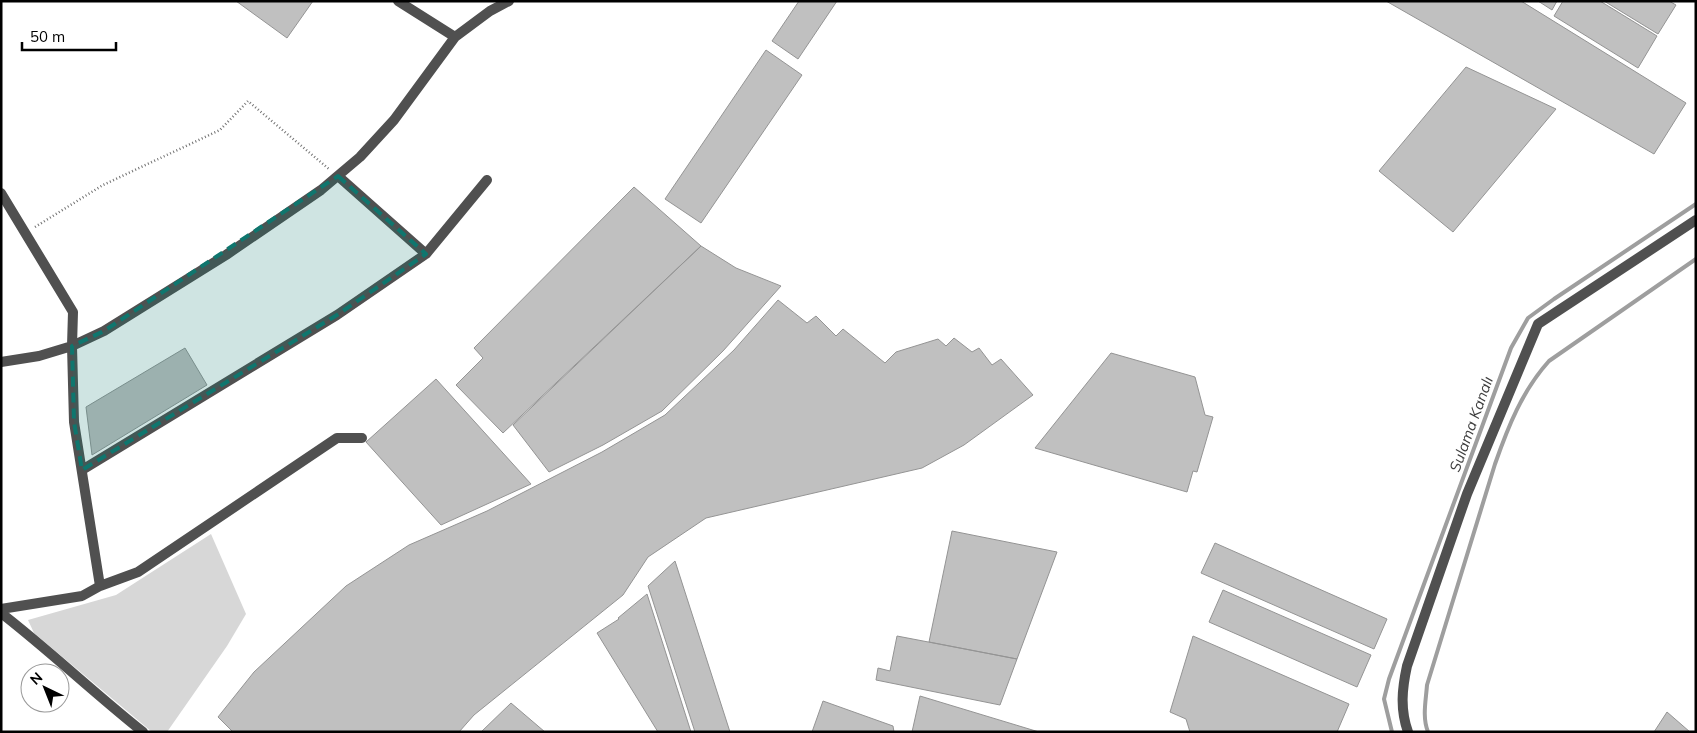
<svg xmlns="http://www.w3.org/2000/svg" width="1697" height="733" viewBox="0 0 1697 733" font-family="Mulish,sans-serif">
<rect width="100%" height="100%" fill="#fff"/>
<!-- green -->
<path fill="#d7d7d7" d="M211,534L246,614L227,646L167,732H152L34,633L28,620L116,595Z"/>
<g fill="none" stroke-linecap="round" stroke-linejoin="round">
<!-- stream -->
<path stroke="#9e9e9e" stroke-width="4" d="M1392,732L1384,699L1389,679L1511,348L1528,318L1554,299L1696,204
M1428,732C1422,717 1426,700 1427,685L1495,464C1508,427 1522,391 1549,361L1696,259"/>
</g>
<!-- building -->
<path fill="#c0c0c0" stroke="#949494" d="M236,1H313L287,38Z
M799,1H837L798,59L772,41Z
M1386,1H1521L1686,103L1654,154Z
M1538,1H1557L1552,10Z
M1563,1H1600L1657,36L1638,68L1554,16Z
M1604,1H1669L1676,5L1658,34Z
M766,50L802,75L701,223L665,199Z
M1466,67L1556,109L1453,232L1379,171Z
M634,187L701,246L503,433L456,385L483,358L474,348Z
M701,246L736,268L781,286L723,351L662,411L603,445L549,472L513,425Z
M778,300L807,323L816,316L836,336L843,329L885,363L896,352L938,339L946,346L954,338L972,352L979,348L992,365L1001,359L1033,395L964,445L922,468L706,518L648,557L623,595L474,715L459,732H233L218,717L254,672L346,586L409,545L487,511L602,452L665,415L734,350Z
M185,348L207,385L92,455L86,407Z
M1111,353L1195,377L1205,415L1213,417L1197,472L1193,471L1187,492L1035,448Z
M436,379L531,484L441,525L366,442Z
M952,531L1057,552L1017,659L929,642Z
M1215,543L1387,619L1374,649L1201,573Z
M675,561L730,732H695L648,586Z
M1223,590L1371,655L1357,687L1209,622Z
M647,594L691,732H658L597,633L619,619L618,618Z
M897,636L1017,659L1000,705L876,680L878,668L890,671Z
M1193,636L1349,704L1337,732H1190L1186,719L1170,712Z
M920,696L1039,732H912Z
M823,701L893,726L894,732H812Z
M511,703L545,732H481Z
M1667,712L1690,732H1654Z"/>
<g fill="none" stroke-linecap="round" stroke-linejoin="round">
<!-- path -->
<path stroke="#727272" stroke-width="2.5" stroke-dasharray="1 2.5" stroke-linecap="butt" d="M35,227L103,185L220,130L248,101L329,169"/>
<!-- minor -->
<path stroke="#505050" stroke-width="10" d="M398,1L455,37
M338,176L426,254
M1,193L73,312L72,346L74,422L100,586L82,596L1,609
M1,362L39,356L72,346L104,331L226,255L321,190L360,157L394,120L455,37L490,11L509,1
M82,470L337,315L426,254L487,180
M100,586L138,572L337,438H362
M1,613C50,651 95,694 143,732
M1408,732C1400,709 1402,689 1407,666L1467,494L1538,324L1696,220"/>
</g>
<!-- marked area -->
<path fill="#0f766e" fill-opacity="0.2" stroke="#0f766e" stroke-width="4" stroke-dasharray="10 6" stroke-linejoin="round" d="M338,176L426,254L337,315L82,470L74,422L72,346L104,331Z"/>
<g text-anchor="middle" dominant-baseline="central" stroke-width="4.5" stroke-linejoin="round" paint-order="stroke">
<!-- water labels -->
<g font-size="15" font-style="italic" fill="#3f3f3f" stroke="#fff">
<text transform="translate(1471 424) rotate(-70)">Sulama Kanalı</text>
</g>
</g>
<!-- border -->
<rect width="1697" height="733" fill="none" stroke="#000000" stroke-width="5"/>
<!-- north arrow -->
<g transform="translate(45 688) rotate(317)"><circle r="24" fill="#ffffff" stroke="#999999"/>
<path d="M0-4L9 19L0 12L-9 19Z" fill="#000000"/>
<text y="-8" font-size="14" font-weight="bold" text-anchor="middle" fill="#000000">N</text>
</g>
<!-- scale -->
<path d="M22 42v8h94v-8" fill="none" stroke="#000000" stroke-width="2.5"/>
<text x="30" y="42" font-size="15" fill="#000000" stroke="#ffffff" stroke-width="4" paint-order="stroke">50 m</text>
</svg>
